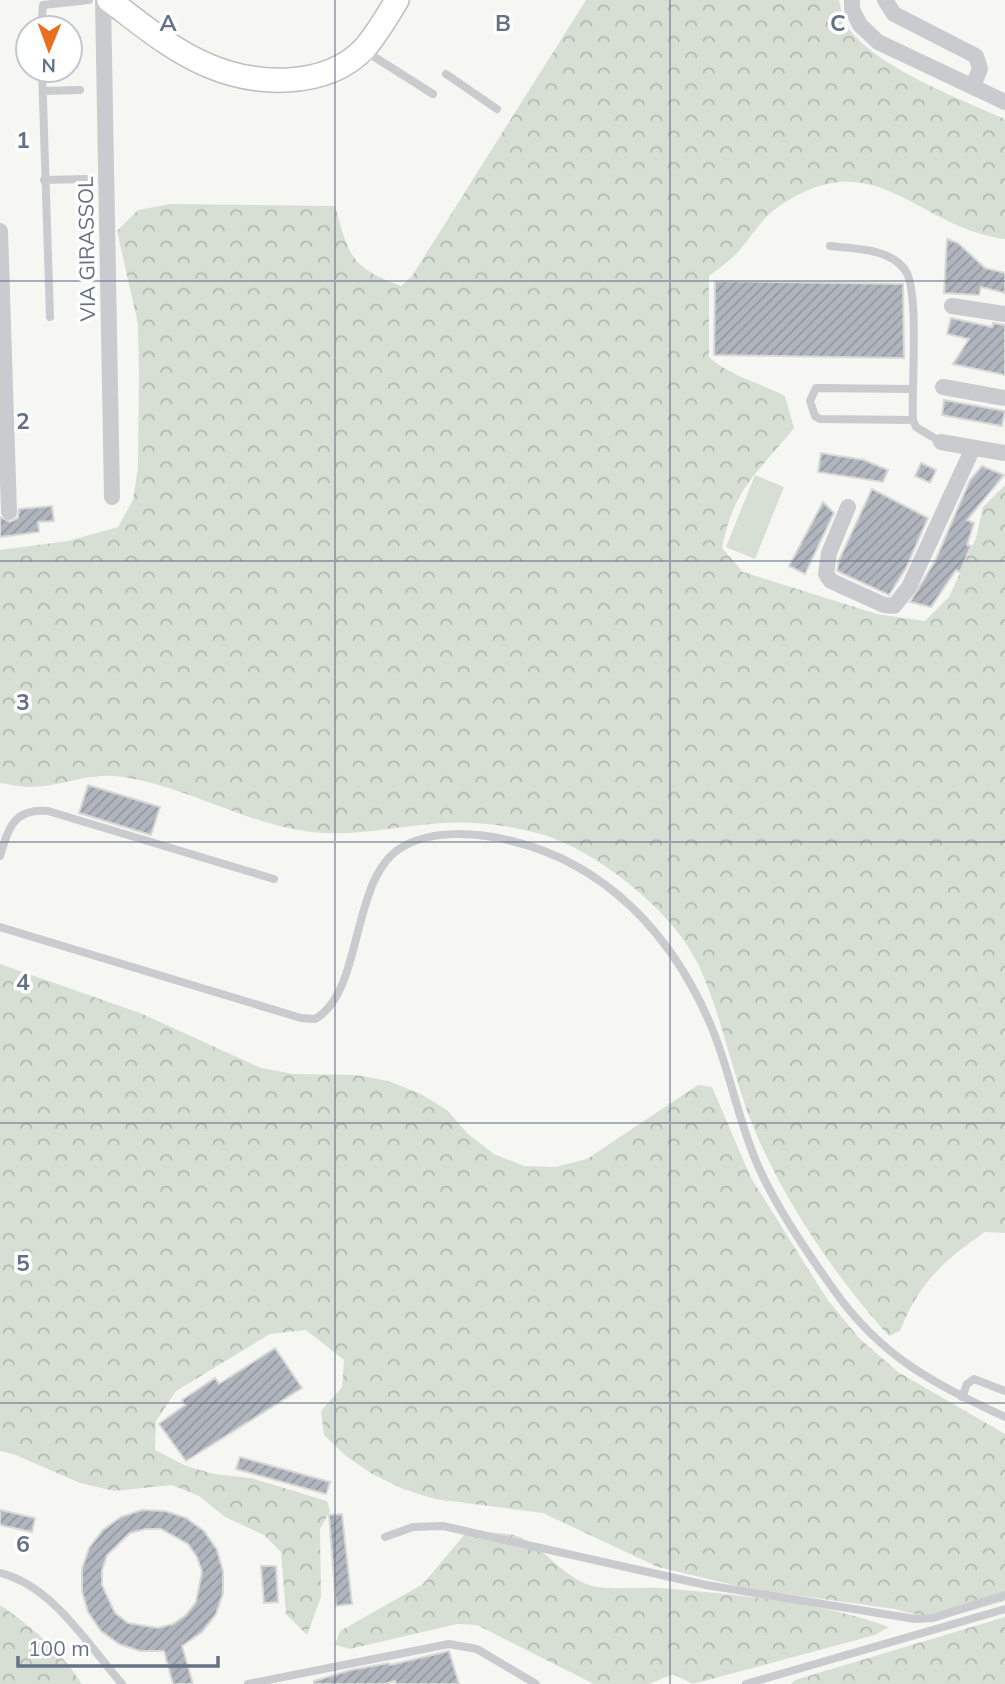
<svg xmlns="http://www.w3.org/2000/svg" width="1005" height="1684" viewBox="0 0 1005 1684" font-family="Mulish,sans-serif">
<defs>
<pattern id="forest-crowns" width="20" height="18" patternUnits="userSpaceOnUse" patternTransform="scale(1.75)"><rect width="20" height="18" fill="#d7dfd4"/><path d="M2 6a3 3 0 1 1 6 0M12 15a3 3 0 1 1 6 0" fill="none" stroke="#b2b9b2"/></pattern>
<pattern id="building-hatch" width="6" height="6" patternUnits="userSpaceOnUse" patternTransform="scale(1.75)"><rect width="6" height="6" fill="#b1b6be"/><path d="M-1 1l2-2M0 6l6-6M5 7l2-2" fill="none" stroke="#9498a0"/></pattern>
</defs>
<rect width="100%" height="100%" fill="#f6f7f3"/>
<!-- forest -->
<path fill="url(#forest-crowns)" d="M586,0H839C841,8 842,19 847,26C873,66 962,100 1005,119V239C917,228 876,141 781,205C760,218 751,239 734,256C727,263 717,270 709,276V357C731,377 759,382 785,396L794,428C758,473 734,487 722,548L743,572L877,614L925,621L949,597L976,538L983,507L1005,485V1233L985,1232C944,1260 918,1284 900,1331L889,1336C832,1273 773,1186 745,1105C729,1058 719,1009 698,964C674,912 596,850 541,834C509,825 474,821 441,823C398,826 355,837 311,832C246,824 188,787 123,777C90,771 61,787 29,787C20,787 9,784 0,783V550L68,541L118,527L133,500L138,468L139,373L138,324L117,231L138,210L170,204L335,206C349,256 350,267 401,286L412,276Z
M0,964L140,1013L261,1068L294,1074L356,1075L388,1081L419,1093L447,1110L468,1134L494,1154L524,1166L555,1167L587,1159L698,1085L712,1087L751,1178L827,1299L859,1338L898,1372L1005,1434V1601L938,1620L894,1609L746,1588L658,1567L543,1513L435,1499L403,1489L372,1474L346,1456L324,1435L321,1411L342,1387L344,1360L306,1330L270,1334L176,1391L156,1421L155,1450L186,1466L214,1474L251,1478L327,1501L330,1511L320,1529L321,1597L307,1635L286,1614L281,1552L264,1535L225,1517L199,1496L172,1485L114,1491L80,1483L13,1454L0,1451Z
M485,1532C495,1533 508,1533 517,1536C546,1547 566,1583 598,1587C619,1590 641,1587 662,1588C737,1595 818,1601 889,1627L875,1635L693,1684L673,1674L649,1684H594L477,1625L457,1624L350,1649L335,1645L340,1631L423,1584L464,1535Z
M0,1605C33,1628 60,1650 82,1684H0Z
M1005,1617V1684H791L795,1680Z"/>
<!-- green -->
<path fill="#d7dfd4" d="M755,475L784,487L755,559L726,547Z"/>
<!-- building -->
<path fill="url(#building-hatch)" stroke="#d8d8d6" stroke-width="2" fill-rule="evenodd" d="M947,239L958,243L985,268L1005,273V293L981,287L979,295L944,293Z
M715,281L903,284L904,358L714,355Z
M951,318L992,327L993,323L1005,325V375L953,364L969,339L947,334Z
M944,400L1005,411L1002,426L942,415Z
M821,453L864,460L888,470L883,482L818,472Z
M921,463L936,470L930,483L915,476Z
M982,466L1004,475L967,520L974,523L967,545L971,546L960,572L956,570L931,607L910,602L935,561L970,480Z
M872,489L928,518L906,568L889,595L837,571L839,560Z
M823,502L834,513L805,574L789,566Z
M52,506L54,521L38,522L39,532L0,537V517L10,522L18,518L19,509Z
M88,785L160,807L151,835L79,813Z
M275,1348L302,1388L186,1461L159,1424L185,1405L182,1400L215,1378L219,1384Z
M240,1457L330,1482L326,1494L236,1469Z
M0,1510L35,1518L32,1532L0,1525Z
M142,1510L165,1511L186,1518L204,1531L217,1550L223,1571V1593L216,1614L202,1632L182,1646L193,1684H173L164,1651H140L119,1644L101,1631L88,1612L82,1591V1569L89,1548L103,1530L121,1517ZM145,1529H161L188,1544L197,1557L202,1572L196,1602L186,1615L173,1624L158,1628L128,1623L115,1613L102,1585V1570L107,1555L130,1533Z
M342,1514L352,1604L336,1606L329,1515Z
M261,1566H276L278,1602L264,1603Z
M449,1651L459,1684H396L395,1681L384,1684H314V1681L351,1670L389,1663L390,1665Z"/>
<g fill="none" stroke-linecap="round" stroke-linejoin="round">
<defs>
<path id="secondary" d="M109,0C140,23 171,50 207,65C255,86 325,89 364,49C377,34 387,17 397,0"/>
</defs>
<!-- secondary casing -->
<use href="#secondary" stroke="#bbbec3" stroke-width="26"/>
<!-- service -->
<path stroke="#c9cbcf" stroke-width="8" d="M41,28L43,5L89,0
M365,51L433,94
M42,70L50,317
M446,74L497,109
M43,91L80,90
M44,180L86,179
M830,246C854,249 890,248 905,270C920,289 911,390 913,420L916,427L941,442
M911,389L816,388L810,401L815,416L820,419L913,420
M0,856C9,827 14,808 48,811L274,879
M0,927L301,1018L315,1019C365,991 349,875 404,846C434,829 480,833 512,841C606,864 671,934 709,1021C730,1068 737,1120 759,1168C778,1210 807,1252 834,1290C881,1357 933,1383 1005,1417
M962,1397L967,1384L974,1379L1005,1391
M385,1537L413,1527L443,1526L706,1585L915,1619L933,1618L1005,1595
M0,1573C53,1586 88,1645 122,1684
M248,1684L449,1644L477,1649L536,1684
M746,1684L1005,1609"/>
<!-- minor -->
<path stroke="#c9cbcf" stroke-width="16" d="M103,0L112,497
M852,0V9L860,25L878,42L1005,102
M885,0L894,14L976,56L980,69L973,86
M0,231L9,512
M952,306L1005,314
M943,387L1005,398
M941,442L1005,453
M848,507L829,553L826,574L831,581L884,605L894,606L909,587L973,448"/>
<!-- secondary -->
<use href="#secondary" stroke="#fff" stroke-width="23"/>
</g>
<!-- grid -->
<path fill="none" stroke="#657286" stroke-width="2" stroke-opacity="0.55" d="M335,0V1684M670,0V1684M0,281H1005M0,561H1005M0,842H1005M0,1123H1005M0,1403H1005"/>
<g text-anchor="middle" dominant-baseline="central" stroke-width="7" stroke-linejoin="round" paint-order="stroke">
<!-- street labels -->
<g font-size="21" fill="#657286" stroke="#fff">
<text transform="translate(86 249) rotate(-91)">VIA GIRASSOL</text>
</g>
</g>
<g font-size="23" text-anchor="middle" font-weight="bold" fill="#657286" stroke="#fff" stroke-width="7" stroke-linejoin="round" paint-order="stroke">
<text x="168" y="31">A</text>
<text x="503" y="31">B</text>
<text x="838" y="31">C</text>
<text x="23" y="148">1</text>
<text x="23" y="429">2</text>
<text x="23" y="710">3</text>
<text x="23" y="990">4</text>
<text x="23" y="1271">5</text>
<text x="23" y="1552">6</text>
</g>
<!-- north arrow -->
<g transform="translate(49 49) rotate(181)"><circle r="33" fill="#ffffff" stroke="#c1c7cf" stroke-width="2"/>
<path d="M0-5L12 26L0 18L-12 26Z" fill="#ea6d20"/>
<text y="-10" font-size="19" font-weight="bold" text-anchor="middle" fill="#657286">N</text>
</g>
<!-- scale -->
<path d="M18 1656v10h200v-10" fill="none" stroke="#657286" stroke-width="3.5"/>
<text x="28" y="1656" font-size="21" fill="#657286" stroke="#ffffff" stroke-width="5" paint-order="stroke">100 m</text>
</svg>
